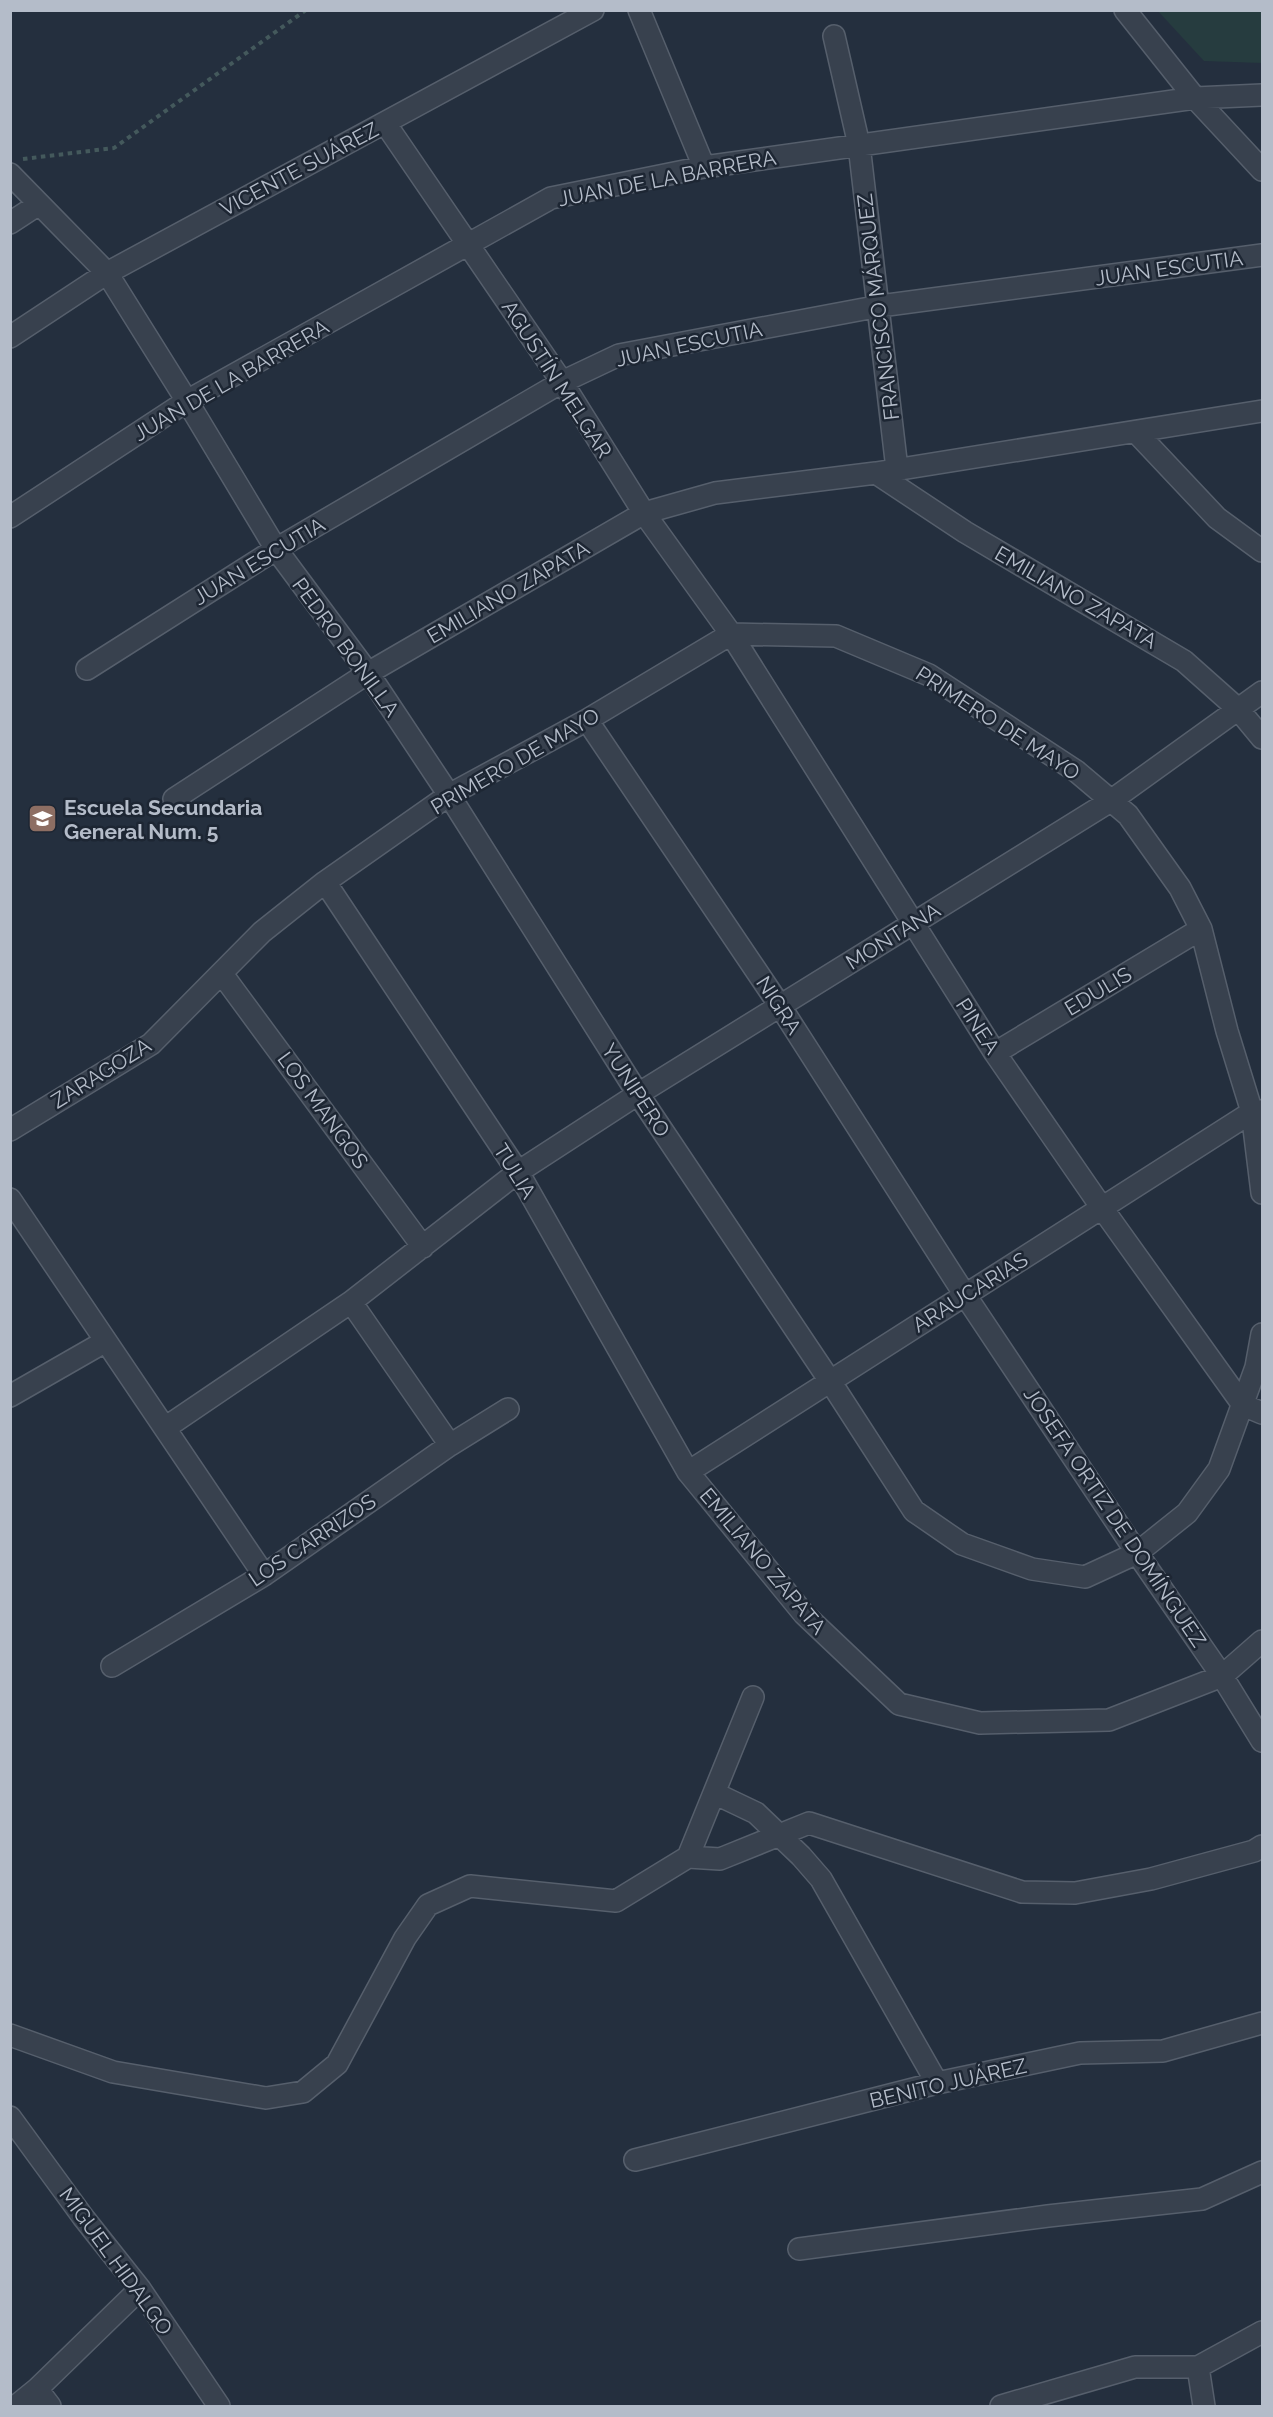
<svg xmlns="http://www.w3.org/2000/svg" width="1273" height="2417" viewBox="0 0 1273 2417" font-family="Raleway,sans-serif">
<rect width="100%" height="100%" fill="#242f3e"/>
<!-- green -->
<path fill="#263c3f" d="M1158,11H1262V63L1204,61Z"/>
<g fill="none" stroke-linecap="round" stroke-linejoin="round">
<defs>
<path id="minor" d="M639,10L704,167
M1125,10L1195,98L1262,170
M834,36L859,145L897,469
M385,123L562,382L644,513L731,634L995,1053L1102,1208L1243,1405L1262,1413
M10,174L107,273L187,401L276,549L368,673L449,795L638,1094L830,1381L914,1511L962,1544L1032,1569L1085,1577L1137,1553L1187,1513L1219,1469L1256,1367L1262,1334
M10,223L39,204
M10,337L107,273L593,10
M1136,432L1217,518L1262,551
M876,473L965,532L1184,661L1238,709L1262,738
M10,517L187,401L551,198L704,167L1195,98L1262,95
M87,669L276,549L562,382L619,355L880,306L1262,255
M587,720L780,1006L965,1295L1137,1553L1222,1676L1262,1741
M174,799L368,673L644,513L715,493L876,473L1262,411
M325,882L518,1172L688,1472L804,1614L899,1704L980,1723L1109,1720L1222,1676L1262,1641
M222,974L423,1247
M995,1053L1201,929
M10,1130L151,1044L262,932L325,882L449,795L587,720L731,634L836,636L929,675L1076,771L1128,815L1180,888L1201,929L1227,1031L1252,1112L1262,1193
M10,1199L264,1575
M351,1302L450,1445
M10,1396L106,1341
M165,1428L351,1302L518,1172L638,1094L1112,800L1262,692
M688,1472L1252,1112L1262,1111
M112,1666L264,1575L450,1445L508,1409
M714,1793L756,1813L801,1856L821,1879L937,2083
M688,1857L720,1859L809,1823L1022,1892L1075,1893L1151,1879L1254,1851L1262,1846
M10,2035L113,2072L266,2098L303,2092L337,2064L405,1938L428,1905L470,1886L616,1901L688,1857L753,1697
M10,2117L83,2217L140,2289L219,2406
M635,2160L937,2083L1080,2053L1163,2051L1262,2023
M799,2249L1048,2216L1202,2199L1262,2172
M1198,2367L1204,2406
M37,2389L50,2406
M16,2406L37,2389L140,2289
M1001,2406L1135,2367H1198L1262,2332"/>
</defs>
<!-- minor casing -->
<use href="#minor" stroke="#565f6c" stroke-width="24"/>
<!-- path -->
<path stroke="#44595c" stroke-width="4" stroke-dasharray="4.5 4.5" stroke-linecap="butt" d="M23,159L114,148L306,10"/>
<!-- minor -->
<use href="#minor" stroke="#38414e" stroke-width="21"/>
</g>
<!-- icons -->
<defs>
<symbol id="school-square" viewBox="-11 -11 22 22"><rect x="-9" y="-9" width="18" height="18" rx="4" fill="#8d6e63" stroke="#1d2633"/><path d="M0-5L7-2L0 1L-7-2ZM-4 1L0 2.5L4 1V4Q0 6-4 4Z" fill="#fff"/></symbol>
</defs>
<g fill-rule="evenodd">
<use href="#school-square" x="26" y="802" width="33" height="33"/>
</g>
<g text-anchor="middle" dominant-baseline="central" stroke-width="5" stroke-linejoin="round" paint-order="stroke">
<!-- street labels -->
<g font-size="21" fill="#b4bcc9" stroke="#1d2633">
<text transform="translate(299 169) rotate(-28)">VICENTE SUÁREZ</text>
<text transform="translate(667 178) rotate(-11)">JUAN DE LA BARRERA</text>
<text transform="translate(1169 268) rotate(-8)">JUAN ESCUTIA</text>
<text transform="translate(878 307) rotate(-97)">FRANCISCO MÁRQUEZ</text>
<text transform="translate(689 344) rotate(-12)">JUAN ESCUTIA</text>
<text transform="translate(557 379) rotate(57)">AGUSTÍN MELGAR</text>
<text transform="translate(231 380) rotate(-30)">JUAN DE LA BARRERA</text>
<text transform="translate(259 561) rotate(-31)">JUAN ESCUTIA</text>
<text transform="translate(508 592) rotate(-30)">EMILIANO ZAPATA</text>
<text transform="translate(1076 597) rotate(30)">EMILIANO ZAPATA</text>
<text transform="translate(346 647) rotate(54)">PEDRO BONILLA</text>
<text transform="translate(998 723) rotate(33)">PRIMERO DE MAYO</text>
<text transform="translate(515 761) rotate(-30)">PRIMERO DE MAYO</text>
<text transform="translate(893 936) rotate(-32)">MONTANA</text>
<text transform="translate(1098 991) rotate(-31)">EDULIS</text>
<text transform="translate(779 1005) rotate(57)">NIGRA</text>
<text transform="translate(978 1026) rotate(57)">PINEA</text>
<text transform="translate(101 1073) rotate(-32)">ZARAGOZA</text>
<text transform="translate(636 1090) rotate(57)">YUNIPERO</text>
<text transform="translate(323 1110) rotate(54)">LOS MANGOS</text>
<text transform="translate(515 1171) rotate(58)">TULIA</text>
<text transform="translate(970 1292) rotate(-32)">ARAUCARIAS</text>
<text transform="translate(1115 1517) rotate(56)">JOSEFA ORTIZ DE DOMÍNGUEZ</text>
<text transform="translate(312 1540) rotate(-34)">LOS CARRIZOS</text>
<text transform="translate(763 1561) rotate(50)">EMILIANO ZAPATA</text>
<text transform="translate(948 2083) rotate(-13)">BENITO JUÁREZ</text>
<text transform="translate(116 2261) rotate(54)">MIGUEL HIDALGO</text>
</g>
<!-- poi labels -->
<g font-size="21" font-weight="bold" fill="#b4bcc9" stroke="#1d2633" text-anchor="start">
<text x="64" y="807">Escuela Secundaria<tspan x="64" dy="24">General Num. 5</tspan></text>
</g>
</g>
<!-- border -->
<rect width="1273" height="2417" fill="none" stroke="#b4bcc9" stroke-width="24"/>
</svg>
